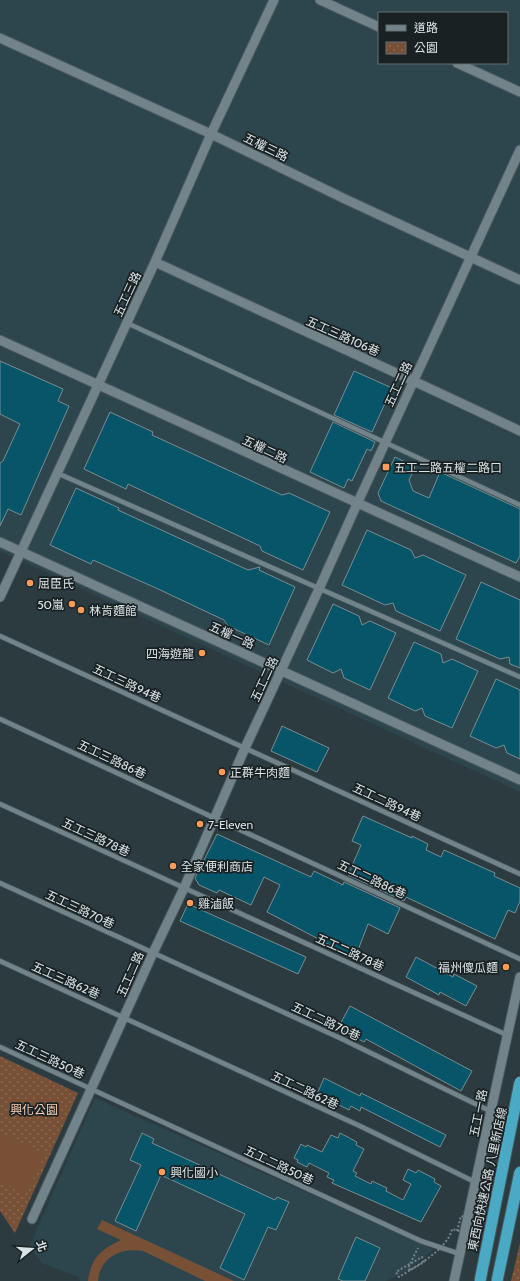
<svg xmlns="http://www.w3.org/2000/svg" width="520" height="1281" viewBox="0 0 520 1281" font-family="Cabin,'Noto Sans TC',sans-serif">
<defs>
<pattern id="park-dots" width="8" height="8" patternUnits="userSpaceOnUse"><rect width="8" height="8" fill="#775036"/><path d="M2 2h.1M6 6h.1" fill="none" stroke="#8a6953" stroke-width="1.8" stroke-linecap="round"/></pattern>
</defs>
<rect width="100%" height="100%" fill="#2b3b40"/>
<!-- built -->
<path fill="#2d464e" fill-rule="evenodd" d="M0,0H520V792L0,551ZM379,13H507V63H379Z
M95,1098L434,1249L407,1271L386,1281H80L78,1277L42,1263L29,1247Z"/>
<!-- park -->
<path fill="url(#park-dots)" d="M0,1056L78,1093L15,1233L0,1211Z
M520,1243V1281H511Z"/>
<!-- pitch -->
<path fill="#775036" d="M0,1132L45,1154L25,1195L0,1180Z
M102,1220L234,1281H205L143,1251C121,1247 100,1257 98,1281H88C91,1258 101,1249 121,1240L97,1229Z"/>
<!-- building -->
<path fill="#075568" stroke="#798c92" d="M0,361L63,389L58,401L69,406L21,515L8,509L0,526V463L3,461L20,424L0,414Z
M354,371L392,388L372,432L334,415Z
M110,412L153,432L152,435L282,495L289,493L330,512L303,570L262,551L260,546L128,484L126,489L84,469Z
M333,422L375,442L371,451L367,449L352,481L348,479L344,488L310,472Z
M395,457L415,467L409,480L413,491L429,498L440,472L520,509V556L516,563L381,501L378,493Z
M76,488L119,508L118,510L248,570L260,567L259,570L295,587L269,645L228,626L224,620L156,588L93,560L91,564L50,545Z
M367,530L411,550L415,558L423,555L466,575L440,631L396,611L393,603L385,605L342,585Z
M481,582L520,600V668L510,664L509,657L500,659L456,639Z
M333,604L359,616L362,625L370,621L396,633L370,690L344,678L341,669L333,673L307,660Z
M414,642L441,654L443,663L452,659L478,671L452,728L425,716L422,708L415,711L388,698Z
M496,679L520,690V759L507,753L504,745L496,748L470,736Z
M282,726L329,748L317,772L271,751Z
M363,816L412,838V836L428,844L426,850L441,857L444,850L495,873L494,876L520,888V901L515,913L508,910L495,939L406,897L404,901L348,875L361,845L352,841Z
M217,834L311,877L314,871L343,885L344,882L400,908L388,934L368,924L355,958L329,948L330,945L267,912L280,885L264,877L251,905L219,890L217,893L199,885L195,878Z
M188,904L306,957L298,974L180,921Z
M416,957L453,977L454,974L477,986L466,1006L440,992L439,995L406,977Z
M350,1006L472,1071L461,1091L366,1039L364,1042L338,1028Z
M324,1078L360,1096L361,1093L446,1135L440,1147L361,1107L360,1111L351,1106L349,1110L317,1094Z
M142,1133L154,1139L152,1143L275,1200L277,1197L289,1202L276,1230L268,1227L244,1280L220,1268L245,1214L161,1175L136,1231L115,1221L141,1165L130,1160Z
M340,1133L357,1142L356,1145L364,1149L353,1171L357,1173L355,1176L371,1184L372,1181L387,1188L386,1191L403,1200L411,1184L403,1180L408,1169L416,1173L418,1170L435,1179L434,1182L441,1186L421,1222L332,1183L334,1180L327,1177L329,1173L309,1163L307,1167L297,1162L298,1160L294,1158L301,1144L306,1147L307,1145L322,1152L331,1135L338,1138Z
M356,1237L380,1248L365,1281H343L338,1279Z"/>
<g fill="none" stroke-linecap="round" stroke-linejoin="round">
<defs>
<path id="service" d="M127,323L520,505
M57,473L520,677
M0,636L520,874
M0,719L520,959
M0,804L507,1035
M0,883L340,1038L490,1111
M0,961L360,1126L475,1182
M0,1047L421,1241L460,1254"/>
<path id="minor" d="M320,0L379,27
M0,38L211,134L345,199L520,280
M457,63L520,92
M155,262C277,319 399,373 520,431
M0,340L520,577
M0,542L520,780
M0,597L155,262L211,134L274,0
M32,1219L153,953L184,888L245,748L319,589L357,504L520,150
M454,1281L520,977"/>
</defs>
<!-- service casing -->
<use href="#service" stroke="#4a585c" stroke-width="6"/>
<!-- minor casing -->
<use href="#minor" stroke="#4a585c" stroke-width="11"/>
<!-- path -->
<path stroke="#768488" stroke-width="2" stroke-dasharray="2 2" stroke-linecap="butt" d="M410,1270L408,1268L418,1248"/>
<!-- service -->
<use href="#service" stroke="#72848a" stroke-width="4.5"/>
<!-- minor -->
<use href="#minor" stroke="#72848a" stroke-width="9"/>
<defs>
<path id="trunk-bridge" d="M480,1281L520,1082
M497,1281L520,1172"/>
</defs>
<!-- trunk-bridge casing -->
<use href="#trunk-bridge" stroke="#4a585c" stroke-width="13" stroke-linecap="butt"/>
<!-- path-bridge -->
<path stroke="#768488" stroke-width="2" stroke-dasharray="2 2" stroke-linecap="butt" d="M457,1231L461,1216L482,1221
M410,1270L424,1262L422,1257L396,1272L399,1277C415,1267 448,1249 452,1229L478,1236"/>
<!-- trunk-bridge -->
<use href="#trunk-bridge" stroke="#4aa9c4" stroke-width="11"/>
</g>
<!-- markers -->
<g fill="#fe9c58" stroke="#192123" stroke-width="1.5">
<rect x="382" y="463" width="8" height="8" rx="2"/>
<circle cx="30" cy="583" r="4"/>
<circle cx="72" cy="604" r="4"/>
<circle cx="81" cy="610" r="4"/>
<circle cx="202" cy="653" r="4"/>
<circle cx="222" cy="772" r="4"/>
<circle cx="200" cy="824" r="4"/>
<circle cx="173" cy="866" r="4"/>
<circle cx="190" cy="903" r="4"/>
<circle cx="506" cy="967" r="4"/>
<circle cx="162" cy="1172" r="4"/>
</g>
<g text-anchor="middle" dominant-baseline="central" stroke-width="3.5" stroke-linejoin="round" paint-order="stroke">
<!-- street labels -->
<g font-size="12" fill="#d9e3e6" stroke="#192123">
<text transform="translate(266 147) rotate(26)">五權三路</text>
<text transform="translate(127 294) rotate(-65)">五工三路</text>
<text transform="translate(343 336) rotate(24)">五工三路106巷</text>
<text transform="translate(398 384) rotate(-65)">五工二路</text>
<text transform="translate(265 449) rotate(25)">五權二路</text>
<text transform="translate(232 635) rotate(24)">五權一路</text>
<text transform="translate(264 679) rotate(-65)">五工二路</text>
<text transform="translate(127 683) rotate(25)">五工三路94巷</text>
<text transform="translate(112 759) rotate(25)">五工三路86巷</text>
<text transform="translate(387 802) rotate(25)">五工二路94巷</text>
<text transform="translate(96 837) rotate(25)">五工三路78巷</text>
<text transform="translate(372 879) rotate(25)">五工二路86巷</text>
<text transform="translate(80 909) rotate(25)">五工三路70巷</text>
<text transform="translate(350 952) rotate(24)">五工二路78巷</text>
<text transform="translate(130 974) rotate(-66)">五工二路</text>
<text transform="translate(66 980) rotate(24)">五工三路62巷</text>
<text transform="translate(326 1021) rotate(25)">五工二路70巷</text>
<text transform="translate(50 1059) rotate(25)">五工三路50巷</text>
<text transform="translate(305 1090) rotate(25)">五工二路62巷</text>
<text transform="translate(478 1113) rotate(-79)">五工一路</text>
<text transform="translate(279 1165) rotate(25)">五工二路50巷</text>
<text transform="translate(487 1179) rotate(-78)">東西向快速公路 八里新店線</text>
</g>
<!-- poi labels -->
<g font-size="12" fill="#d9e3e6" stroke="#192123" text-anchor="start">
<text x="394" y="467">五工二路五權二路口</text>
<text x="38" y="583">屈臣氏</text>
<text x="64" y="604" text-anchor="end">50嵐</text>
<text x="89" y="610">林肯麵館</text>
<text x="194" y="653" text-anchor="end">四海遊龍</text>
<text x="230" y="772">正群牛肉麵</text>
<text x="208" y="824">7-Eleven</text>
<text x="181" y="866">全家便利商店</text>
<text x="198" y="903">雞滷飯</text>
<text x="498" y="967" text-anchor="end">福州傻瓜麵</text>
<text x="170" y="1172">興化國小</text>
</g>
<!-- park labels -->
<g font-size="12" fill="#fed1b6" stroke="#192123">
<text x="34" y="1109">興化公園</text>
</g>
</g>
<!-- legend -->
<rect x="378" y="12" width="130" height="52" fill="#192123" stroke="#666f71"/>
<rect x="386" y="25" width="20" height="6" fill="#72848a" stroke="#666f71"/>
<text x="414" y="32" font-size="12" fill="#d9e3e6">道路</text>
<rect x="386" y="42" width="20" height="12" fill="url(#park-dots)" stroke="#666f71"/>
<text x="414" y="52" font-size="12" fill="#d9e3e6">公園</text>
<!-- north arrow -->
<g transform="translate(32 1249) rotate(73)" stroke="#192123" stroke-width="3" paint-order="stroke">
<path d="M0-3L7 15L0 10L-7 15Z" fill="#d9e3e6"/>
<text y="-6" font-size="11" font-weight="bold" text-anchor="middle" fill="#d9e3e6">北</text>
</g>
</svg>
